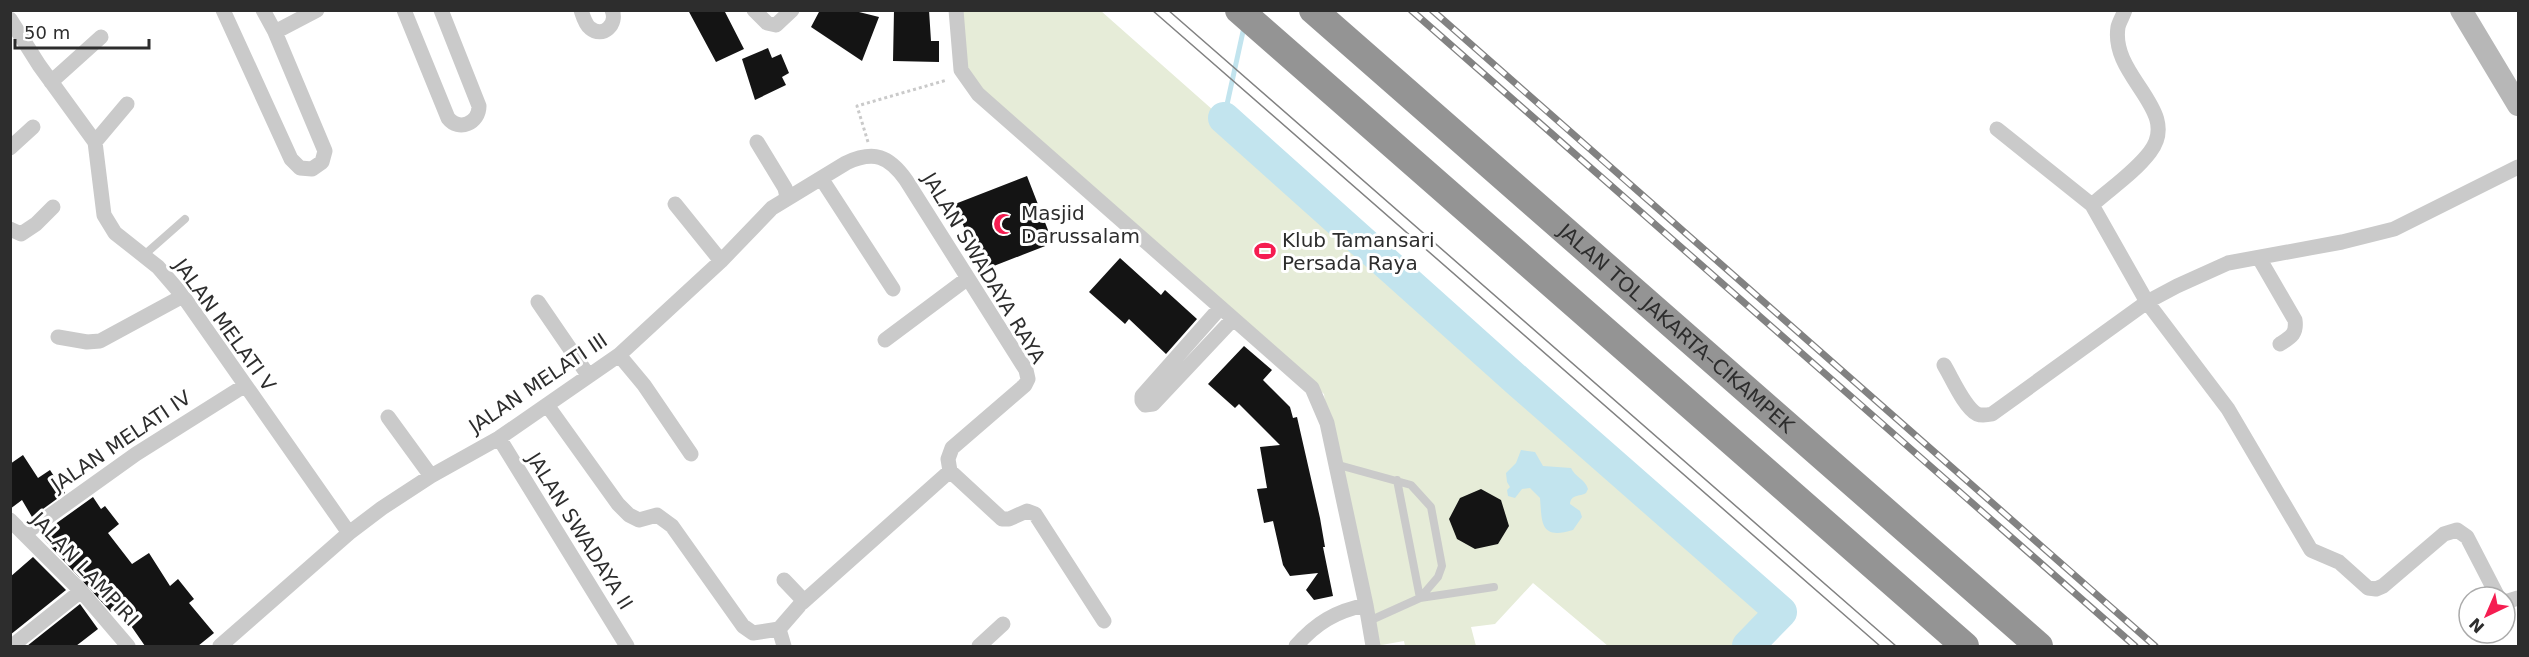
<svg xmlns="http://www.w3.org/2000/svg" width="2529" height="657" viewBox="0 0 2529 657" font-family="'DejaVu Sans',sans-serif">
<rect width="100%" height="100%" fill="#fff"/>
<!-- green -->
<path fill="#e6ecd8" d="M956,11H1101L1781,612L1748,646H1608L1533,583L1495,624L1471,627L1476,646H1405L1404,641L1376,646L1333,465L1324,394L978,94L964,75Z"/>
<!-- water -->
<path fill="#c2e4ee" d="M1521,450L1535,452L1543,466L1571,468C1575,477 1585,479 1588,489L1586,493C1579,497 1571,494 1570,504L1580,511L1582,517L1573,530C1540,540 1542,523 1540,498L1530,488L1522,489L1515,498L1508,496L1507,490L1510,487L1507,482L1506,473L1516,463Z"/>
<g fill="none" stroke-linecap="round" stroke-linejoin="round">
<!-- stream -->
<path stroke="#c2e4ee" stroke-width="5" d="M1224,118L1244,27"/>
<!-- river -->
<path stroke="#c2e4ee" stroke-width="32" d="M1224,118L1520,383L1781,612L1748,646"/>
</g>
<!-- building -->
<path fill="#141414" d="M688,10H724L744,49L716,62Z
M820,10H851L879,17L862,61L811,27Z
M894,10H929L931,41H939V62L893,61Z
M768,48L772,58L781,54L789,73L782,77L786,85L755,100L742,59Z
M1027,176L1053,243L981,271L955,204Z
M1120,258L1161,295L1165,290L1197,319L1166,354L1129,319L1125,324L1089,292Z
M1244,346L1272,370L1263,380L1290,407L1293,418L1297,417L1320,518L1325,547H1323L1333,596L1314,600L1306,590L1318,573L1290,576L1283,565L1273,521L1264,523L1257,489L1267,488L1260,447L1280,445L1239,404L1235,408L1208,384Z
M23,455L38,478L50,470L65,493L32,517L22,500L10,509V464Z
M1481,489L1501,500L1509,526L1498,544L1475,549L1457,539L1449,519L1460,498Z
M93,497L101,509L105,506L119,524L108,533L132,564L149,553L170,586L178,579L194,599L189,603L214,633L198,646H145L118,607L111,612L40,535Z
M33,557L66,590L10,635V577Z
M80,604L98,629L76,646H27Z"/>
<g fill="none" stroke-linecap="round" stroke-linejoin="round">
<!-- path -->
<path stroke="#cacaca" stroke-width="3" stroke-dasharray="3 3" stroke-linecap="butt" d="M868,142L857,106L947,80"/>
<!-- lane -->
<path stroke="#cacaca" stroke-width="8" d="M143,256L185,219
M1335,464L1411,485L1431,507L1442,566L1438,577L1420,598
M1397,480L1420,598
M1369,621L1420,598L1494,587"/>
<!-- street -->
<path stroke="#cacaca" stroke-width="15" d="M223,10L291,159L300,168L312,169L322,162L325,151L275,32L263,10
M404,10L448,118C459,132 479,123 479,106L441,10
M581,10C583,16 585,24 590,28C603,39 618,24 612,10
M754,10L767,23L776,25L792,10
M956,10L961,70L978,94L1312,388L1327,423L1366,605L1373,646
M10,19L39,65L95,142L104,215L115,233L158,267L183,296L349,533
M275,32L317,10
M51,82L101,37
M1997,129L2092,205L2147,302L2228,409L2311,550L2339,562L2368,588L2376,589L2383,586L2444,534L2457,530L2467,537L2498,597
M95,142L127,104
M757,142L785,188L787,197
M10,148L33,127
M821,178L893,289
M675,204L721,261
M2092,205C2111,188 2135,172 2150,152C2182,110 2110,77 2118,27C2119,22 2123,16 2125,10
M10,229L21,234L36,224L53,207
M2259,258L2295,320C2297,334 2291,337 2280,344
M538,302L588,375
M1220,308L1142,396V401L1145,405L1153,404L1233,319
M58,337L87,342L100,341L183,296
M885,340L968,278
M619,355L644,385L691,454
M1944,365C1952,378 1964,407 1977,414C1982,416 1987,415 1992,414L2147,302L2177,286L2228,263L2342,242L2394,229L2518,167
M547,405L618,504L629,515L639,520L657,515L672,526L743,626L753,633L779,629
M388,417L431,476
M499,438L627,646
M950,471L1002,519H1009L1027,511L1035,514L1104,621
M10,520L81,591L128,646
M24,534L136,454L244,386
M784,580L804,601
M2505,602L2518,598
M12,646L81,591
M220,646L349,533L382,508L431,476L499,438L619,355L721,261L772,208L846,163C874,150 889,156 906,180L1026,370L1028,379L1025,385L952,448L948,459L950,471L802,603
M784,646L779,629L799,606
M979,646L1003,624
M1296,646C1316,623 1336,611 1366,605"/>
<!-- secondary -->
<path stroke="#b7b7b7" stroke-width="22" d="M2461,10L2518,105"/>
<!-- highway -->
<g stroke="#949494" stroke-width="28">
<path d="M1239,10L1965,646"/>
<path id="s1" d="M1313,10L2039,646"/>
</g>
<!-- tram -->
<path stroke="#828282" stroke-width="1.5" d="M1152,10L1880,646
M1168,10L1896,646"/>
<defs>
<path id="rail" d="M1411,10L2135,646
M1432,10L2155,646"/>
</defs>
<!-- rail casing -->
<use href="#rail" stroke="#828282" stroke-width="7"/>
<!-- rail -->
<use href="#rail" stroke="#fff" stroke-width="4.5" stroke-dasharray="14" stroke-linecap="butt"/>
</g>
<!-- icons -->
<defs>
<symbol id="mosque-bare" viewBox="-9 -9 18 18"><path d="M3.5-4.9A6 6 0 1 0 3.5 4.9A5 5 0 1 1 3.5-4.9Z" fill="#f51d51" stroke="#fff" stroke-width="2.5" paint-order="stroke"/></symbol>
<symbol id="stadium-bare" viewBox="-9 -9 18 18"><path d="M0-5a6.5 5 0 1 0 0 10a6.5 5 0 1 0 0-10ZM-3.5-1.8h7v3.6h-7Z" fill="#f51d51" stroke="#fff" stroke-width="2.5" paint-order="stroke"/></symbol>
</defs>
<g fill-rule="evenodd">
<use href="#mosque-bare" x="989" y="209" width="30" height="30"/>
<use href="#stadium-bare" x="1250" y="236" width="30" height="30"/>
</g>
<g text-anchor="middle" dominant-baseline="central" stroke-width="6" stroke-linejoin="round" paint-order="stroke">
<!-- poi labels -->
<g font-size="20" fill="#2d2d2d" stroke="#fff" text-anchor="start">
<text x="1021" y="213">Masjid<tspan x="1021" dy="23">Darussalam</tspan></text>
<text x="1282" y="240">Klub Tamansari<tspan x="1282" dy="23">Persada Raya</tspan></text>
</g>
<!-- street labels -->
<g font-size="20" fill="#2d2d2d" stroke="#fff">
<text transform="translate(984 268) rotate(59)">JALAN SWADAYA RAYA</text>
<text transform="translate(225 325) rotate(54)">JALAN MELATI V</text>
<text stroke="none"><textPath href="#s1" startOffset="483">JALAN TOL JAKARTA–CIKAMPEK</textPath></text>
<text transform="translate(538 383) rotate(-34)">JALAN MELATI III</text>
<text transform="translate(121 441) rotate(-34)">JALAN MELATI IV</text>
<text transform="translate(580 531) rotate(58)">JALAN SWADAYA II</text>
<text transform="translate(85 569) rotate(47)">JALAN LAMPIRI</text>
</g>
</g>
<!-- border -->
<rect width="2529" height="657" fill="none" stroke="#2d2d2d" stroke-width="24"/>
<!-- north arrow -->
<g transform="translate(2487 615) rotate(224)"><circle r="28" fill="#ffffff" stroke="#ababab" stroke-width="1.5"/>
<path d="M0-4.5L10 22L0 15L-10 22Z" fill="#f51d51"/>
<text y="-9" font-size="16" font-weight="bold" text-anchor="middle" fill="#2d2d2d">N</text>
</g>
<!-- scale -->
<path d="M15 39v9h134v-9" fill="none" stroke="#2d2d2d" stroke-width="3"/>
<text x="24" y="39" font-size="18" fill="#2d2d2d" stroke="#ffffff" stroke-width="4.5" paint-order="stroke">50 m</text>
</svg>
